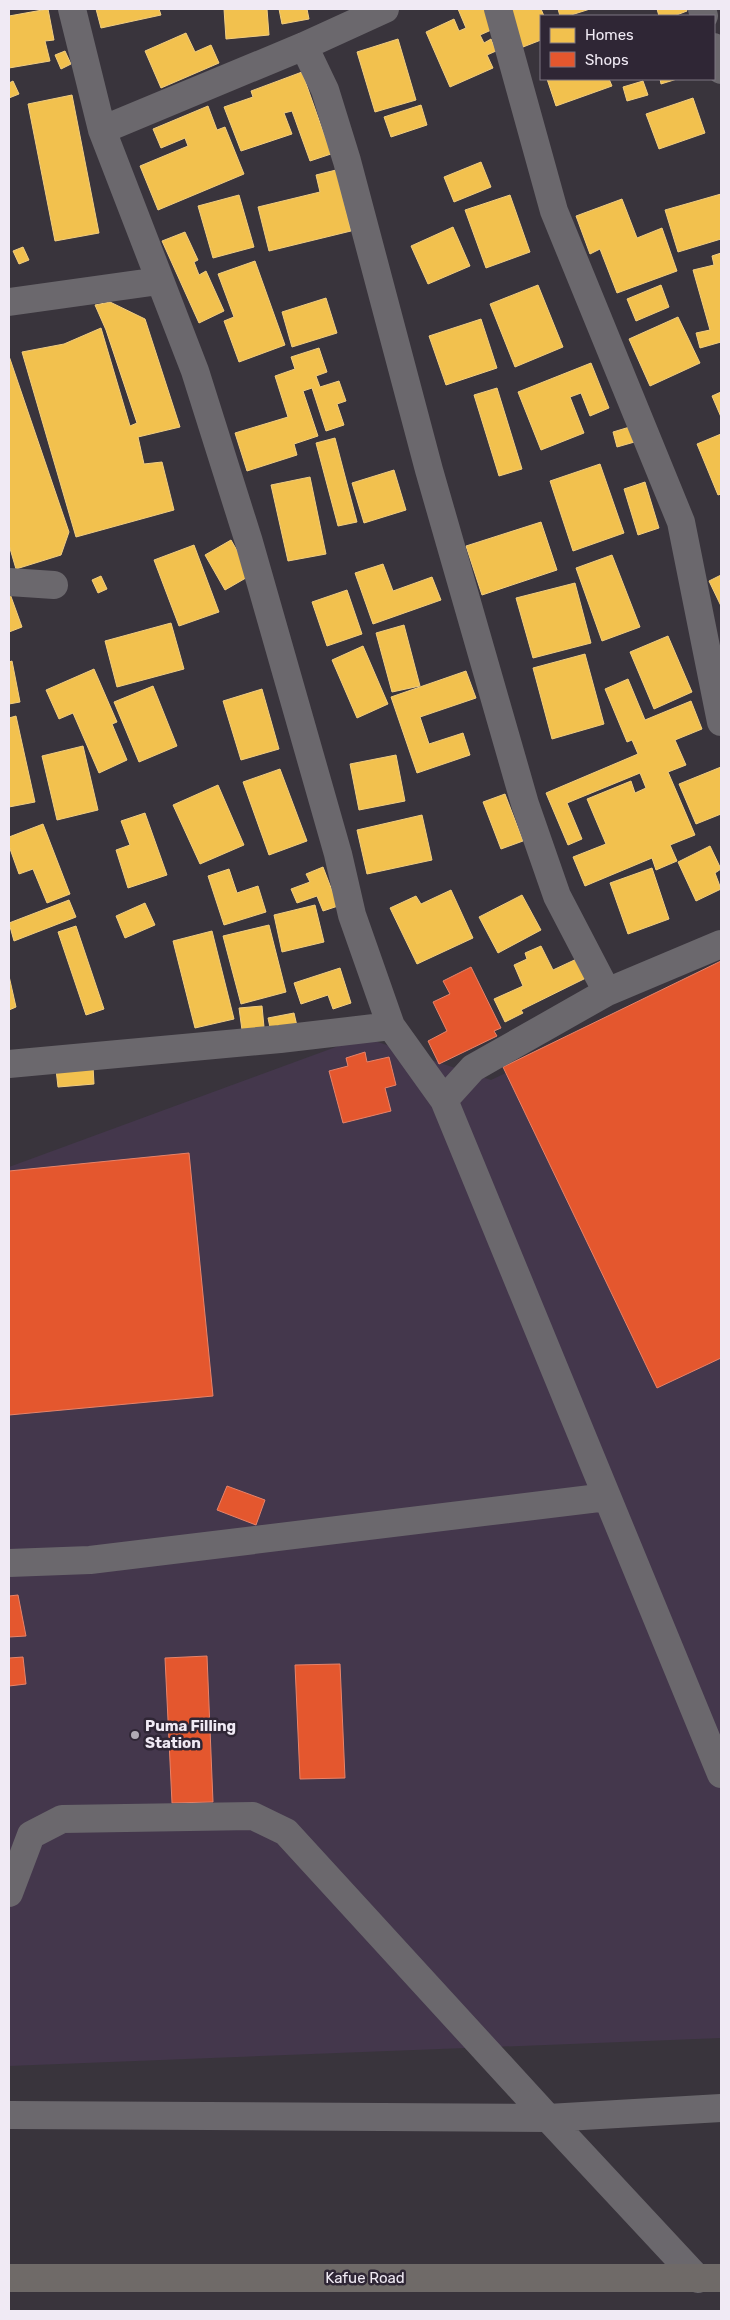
<svg xmlns="http://www.w3.org/2000/svg" width="730" height="2320" viewBox="0 0 730 2320" font-family="Rubik,sans-serif">
<rect width="100%" height="100%" fill="#39343c"/>
<!-- built -->
<path fill="#44374c" d="M721,971V2038L9,2066V1167L363,1037L491,1080Z"/>
<!-- homes -->
<path fill="#f2c14e" stroke="#f1cd80" d="M48,9L54,40L45,41L50,61L9,68V16Z
M96,9H159L161,15L101,28Z
M224,9H267L269,35L226,39Z
M279,9H307L309,19L282,24Z
M458,9H490L498,27L480,35L484,43L491,39L496,51L487,55L493,68L450,87L426,32L454,19L459,31L466,28Z
M508,9H541L544,16H541V40L523,47Z
M558,9H590L568,16H560Z
M657,9H686L687,11L674,16H659Z
M186,33L195,52L211,45L219,63L161,88L145,51Z
M398,39L416,100L375,112L357,52Z
M65,51L71,64L61,69L55,55Z
M302,72L331,154L310,161L292,111L284,113L292,134L241,151L224,107L253,97L251,91Z
M547,79H609L612,86L556,106Z
M660,79H677L661,84Z
M13,81L19,94L9,98V83Z
M643,81L648,95L627,101L623,87Z
M72,95L99,233L55,241L28,104Z
M693,98L705,133L659,149L646,114Z
M421,105L427,125L391,137L384,117Z
M208,106L217,130L225,127L244,174L158,210L140,166L188,146L185,138L161,148L153,129Z
M481,162L491,187L454,202L444,177Z
M336,170L351,231L269,251L258,207L320,192L316,175Z
M721,194V239L678,252L665,210Z
M239,195L254,247L213,258L198,206Z
M510,195L530,252L486,268L465,210Z
M622,199L637,238L662,228L677,271L617,293L600,249L590,254L576,216Z
M453,227L470,266L428,284L411,246Z
M185,232L198,260L194,262L199,275L206,271L224,311L199,323L162,241Z
M23,247L29,260L19,264L13,251Z
M721,253V342L700,348L696,333L710,330L693,270L714,265L712,256Z
M255,261L285,345L239,362L224,321L234,317L218,274Z
M538,285L563,347L515,367L490,304Z
M661,285L669,307L636,321L627,299Z
M326,298L337,333L292,347L282,312Z
M110,302L145,319L180,427L138,437L144,464L162,462L174,510L76,537L22,352L64,344L101,328L130,426L137,423L106,330L95,305Z
M678,317L700,363L650,386L629,339Z
M481,319L497,368L446,385L429,336Z
M319,348L327,372L316,376L320,387L339,381L346,401L337,404L344,425L326,431L312,388L303,391L318,436L294,444L297,455L247,471L235,433L288,417L275,376L295,369L291,357Z
M9,356L69,532L61,555L16,569L9,545Z
M591,363L609,408L590,416L581,393L570,397L584,433L541,450L518,392Z
M497,388L522,469L499,476L474,395Z
M721,392V417L712,396Z
M633,426L638,441L617,447L613,432Z
M721,434V494L718,495L697,444Z
M335,438L357,522L338,526L316,443Z
M600,464L624,533L573,551L550,481Z
M394,470L406,510L364,523L352,483Z
M310,477L326,554L288,561L271,485Z
M645,482L659,528L638,535L624,489Z
M541,522L557,570L482,595L466,546Z
M231,540L251,575L225,590L205,555Z
M194,545L219,612L179,626L154,560Z
M612,555L640,627L602,641L576,568Z
M383,564L393,591L432,577L441,600L373,624L355,573Z
M721,575V606L709,581Z
M101,576L107,589L98,593L92,580Z
M575,583L591,643L533,658L516,598Z
M347,590L362,634L327,646L312,602Z
M9,591L22,627L9,632Z
M171,623L184,669L117,687L105,641Z
M404,625L420,686L392,692L376,633Z
M668,636L692,692L654,709L630,652Z
M363,646L388,704L357,718L332,660Z
M585,654L604,724L552,739L533,668Z
M12,661L20,702L9,704V662Z
M94,669L117,722L112,724L127,760L99,773L73,713L59,719L46,690Z
M466,671L476,698L420,717L429,744L463,733L470,755L417,773L391,697Z
M628,679L645,720L691,701L702,729L675,740L686,765L668,772L695,835L670,845L677,861L656,870L652,858L585,886L573,857L606,844L587,799L631,781L635,793L646,788L640,773L567,803L582,839L568,845L546,793L638,754L632,740L627,742L605,689Z
M153,686L177,746L139,762L114,702Z
M262,689L279,749L241,760L223,701Z
M16,716L35,802L9,807V718Z
M83,746L98,810L57,820L42,756Z
M396,755L405,801L359,810L350,764Z
M721,767V814L696,824L679,784Z
M280,769L307,841L269,855L243,782Z
M218,785L244,845L200,864L173,805Z
M505,794L523,841L501,849L483,802Z
M145,813L167,875L128,888L116,850L130,845L121,821Z
M422,815L432,860L367,874L357,830Z
M43,824L70,894L47,903L33,869L19,874L9,846V837Z
M710,846L721,869L715,873L721,889L696,901L678,862Z
M323,867L338,906L323,911L317,896L297,903L291,889L310,882L306,874Z
M652,868L669,919L628,934L610,883Z
M229,869L237,893L258,886L266,912L224,925L208,876Z
M451,890L473,938L417,964L390,908L416,896L421,904Z
M522,895L541,930L498,953L479,917Z
M69,900L76,917L14,941L9,923Z
M145,903L155,925L125,938L116,916Z
M315,905L324,942L282,952L274,915Z
M269,925L286,992L241,1004L223,936Z
M76,926L104,1009L86,1015L58,932Z
M212,931L234,1019L195,1028L173,941Z
M541,946L553,970L583,956L592,975L521,1010L523,1013L505,1022L494,999L523,986L514,965L527,959L525,953Z
M340,968L351,1003L333,1009L328,995L301,1004L294,983Z
M9,976L16,1007L9,1010Z
M262,1006L264,1027L242,1030L239,1008Z
M294,1013L297,1026L271,1032L268,1018Z
M93,1066L94,1084L58,1087L56,1069Z"/>
<!-- shops -->
<path fill="#e4572e" stroke="#e88369" d="M721,961V1358L657,1388L503,1067Z
M471,967L501,1028L494,1031L497,1036L439,1064L428,1041L447,1031L433,1002L450,994L443,981Z
M365,1052L367,1062L389,1057L396,1085L385,1088L391,1111L343,1123L329,1071L348,1066L346,1058Z
M189,1153L213,1396L9,1415V1171Z
M227,1486L265,1500L256,1525L217,1510Z
M18,1595L26,1636L9,1637V1596Z
M207,1656L213,1802L172,1803L165,1658Z
M23,1657L26,1684L9,1686V1658Z
M340,1664L345,1778L300,1779L295,1665Z"/>
<g fill="none" stroke-linecap="round" stroke-linejoin="round">
<!-- minor -->
<path stroke="#6b686d" stroke-width="28" d="M72,9L102,130L195,371L249,542L338,854L352,915L391,1026L444,1100L721,1774
M498,9L554,211L681,522L721,722
M702,9L704,16
M304,46L325,90L347,161L429,470L525,804L557,896L607,992
M714,47L721,70
M102,130L304,46L385,9
M9,302L159,281
M9,582L54,585
M9,1064L280,1039L391,1026
M444,1100L473,1068L607,992L721,944
M9,1563L90,1560L607,1497
M9,1893L31,1835L62,1819L253,1816L286,1832L548,2118L698,2279
M9,2115L548,2118L721,2108"/>
<!-- major -->
<path stroke="#6f6a68" stroke-width="28" d="M9,2278H721"/>
</g>
<!-- markers -->
<circle fill="#b0aab4" stroke="#2f2635" stroke-width="2" cx="135" cy="1735" r="5"/>
<g text-anchor="middle" dominant-baseline="central" stroke-width="5" stroke-linejoin="round" paint-order="stroke">
<!-- poi labels -->
<g font-size="15" font-weight="bold" fill="#f0eaf4" stroke="#2f2635" text-anchor="start">
<text x="145" y="1726">Puma Filling<tspan x="145" dy="17">Station</tspan></text>
</g>
<!-- street labels -->
<g font-size="15" fill="#f0eaf4" stroke="#2f2635">
<text x="365" y="2278">Kafue Road</text>
</g>
</g>
<!-- border -->
<rect width="730" height="2320" fill="none" stroke="#f0eaf4" stroke-width="20"/>
<!-- legend -->
<rect x="540" y="15" width="175" height="65" fill="#2f2635" stroke="#7c7481"/>
<rect x="550" y="28" width="25" height="15" fill="#f2c14e" stroke="#7c7481"/>
<text x="585" y="40" font-size="15" fill="#f0eaf4">Homes</text>
<rect x="550" y="52" width="25" height="15" fill="#e4572e" stroke="#7c7481"/>
<text x="585" y="65" font-size="15" fill="#f0eaf4">Shops</text>
</svg>
